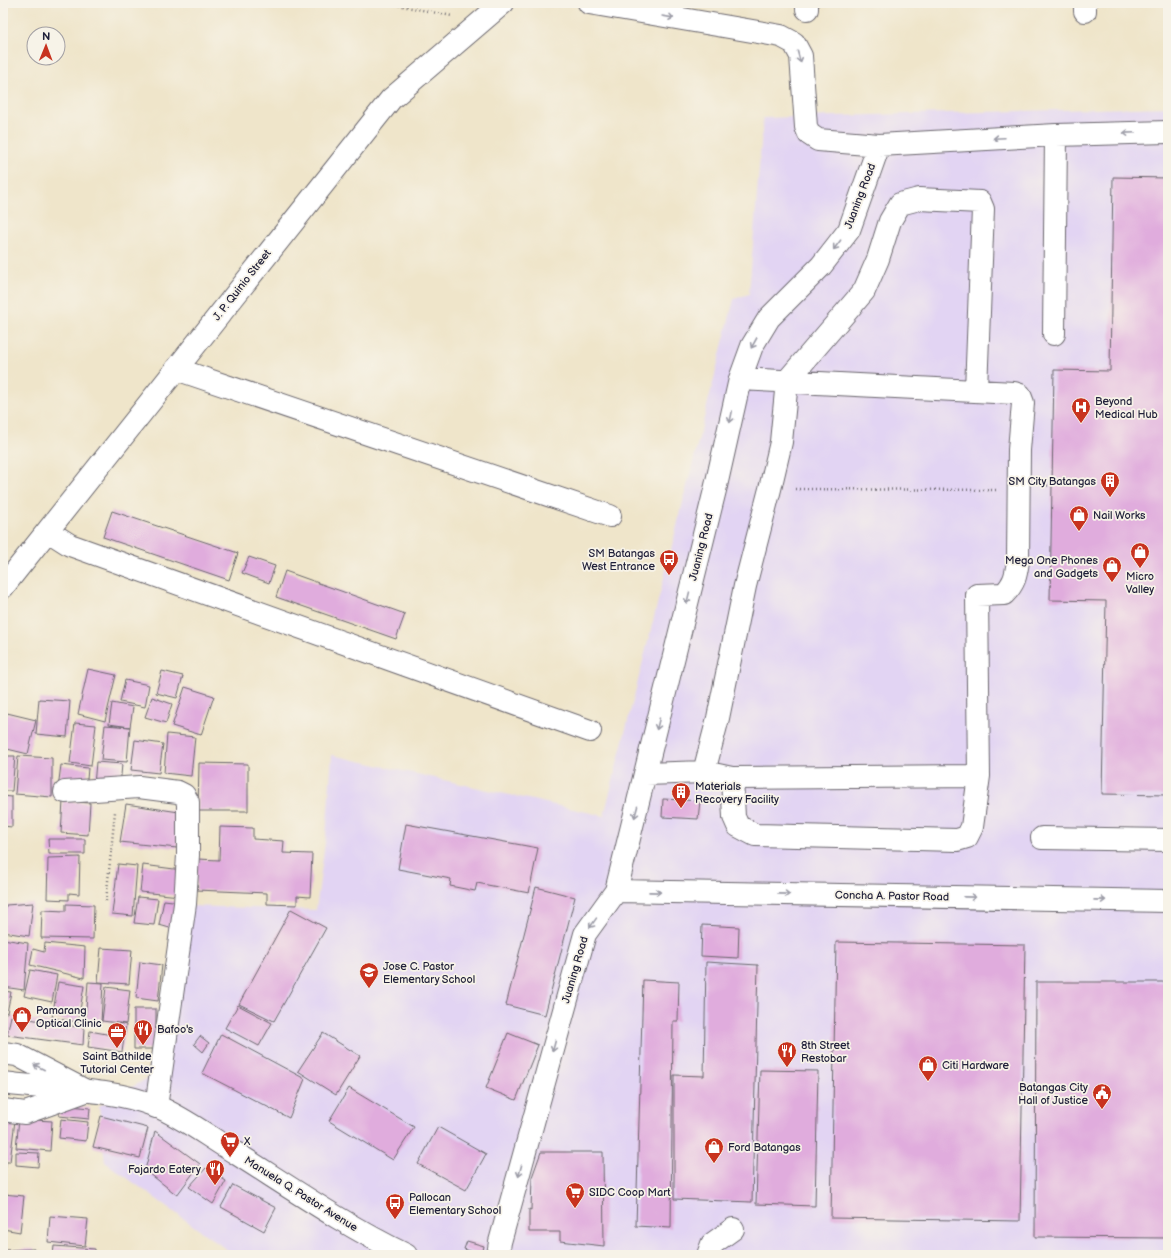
<svg xmlns="http://www.w3.org/2000/svg" width="1171" height="1258" viewBox="0 0 1171 1258" font-family="'Balsamiq Sans',sans-serif">
<rect width="100%" height="100%" fill="#f7f3e8"/>
<filter id="ink" filterUnits="userSpaceOnUse"><feTurbulence type="fractalNoise" baseFrequency=".025" numOctaves="2"/><feDisplacementMap in="SourceGraphic" scale="8" xChannelSelector="R" yChannelSelector="G"/><feConvolveMatrix kernelMatrix="1 2 1 2 8 2 1 2 1" color-interpolation-filters="sRGB"/></filter>
<filter id="wash" filterUnits="userSpaceOnUse"><feTurbulence type="fractalNoise" baseFrequency=".012" numOctaves="4" result="noise"/><feDisplacementMap in="SourceGraphic" scale="16" xChannelSelector="R" yChannelSelector="G"/><feGaussianBlur stdDeviation="0.9" result="paint"/><feColorMatrix in="noise" values="0 0 0 0 0 0 0 0 0 0 0 0 0 0 0 0 0 1.4 0 .05"/><feComposite in="paint" operator="in"/></filter>
<g filter="url(#wash)">
<rect width="100%" height="100%" fill="#efe5ca"/>
<!-- built -->
<path fill="#e2d4f3" d="M1168,107V1255H234L105,1162L99,1106L167,1067L189,906L316,910L326,835L332,755L604,816L734,299L749,294L763,118Z"/>
<g id="blocks">
<!-- building -->
<path fill="#e0acdd" d="M1113,177L1168,178V795L1102,794L1106,601L1050,600L1054,370L1110,371Z
M112,511L238,553L229,580L103,537Z
M249,557L275,566L269,583L242,573Z
M285,571L405,614L396,639L276,597Z
M88,669L116,675L105,721L78,714Z
M162,671L183,676L177,698L156,693Z
M125,680L149,685L145,707L120,702Z
M185,687L214,696L201,735L172,726Z
M152,697L172,704L166,723L145,717Z
M39,699L70,701L67,737L36,734Z
M112,703L133,707L130,727L109,724Z
M7,713L36,720L28,754L3,748V729Z
M75,723L96,725L91,766L70,763Z
M105,725L130,727L127,762L101,760Z
M167,734L195,737L191,776L164,773Z
M135,740L163,744L159,773L131,770Z
M3,756H15L12,791H3Z
M18,756L52,758V797L15,794Z
M96,762L122,764L120,787L94,785Z
M199,763L248,764V811H198Z
M61,765L88,768L86,791L58,788Z
M3,796L12,797V827L3,826Z
M663,799L700,801L698,819L662,817Z
M63,801L90,803L88,835L61,833Z
M126,804L179,812L177,848L120,842Z
M406,824L538,848L529,893L477,883L475,891L450,886L451,879L398,869Z
M220,827L253,828V839L284,841L283,853L312,854L310,897L297,896V905L267,904V893L196,890L197,859L219,860Z
M48,839H85V854H49Z
M80,857L79,894L69,893V900L47,899L48,858Z
M118,864L137,866L133,916L112,914Z
M143,865L182,870L180,896L140,892Z
M536,887L575,897L545,1015L506,1005Z
M138,897L158,899L154,925L134,923Z
M164,900L181,902L177,930L159,925Z
M33,903L29,936L3,932L6,905Z
M66,904L94,905L93,939L41,938L42,910L66,911Z
M291,909L326,928L274,1021L239,1004Z
M702,925L739,927L738,958L701,956Z
M3,939L28,943L24,990L3,987Z
M836,942L1025,945L1020,1221L831,1218Z
M45,943L85,947L84,978L30,965L33,949L44,952Z
M101,948L132,950L129,984L98,982Z
M140,962L162,965L158,1001L136,998Z
M706,962L758,965L752,1202L674,1199V1075L704,1076Z
M30,970L57,975L52,1002L24,996Z
M643,980L679,982L678,1021H673L671,1228L636,1226Z
M58,982L84,986L78,1022L52,1018Z
M88,982L103,983L101,1023L85,1022Z
M1036,982H1168V1238L1035,1237Z
M106,987L130,990L126,1024L102,1021Z
M3,991L11,992L7,1013L3,1012Z
M238,1005L272,1023L259,1046L225,1028Z
M134,1009H156V1049H134Z
M11,1016L84,1028L83,1045L7,1035Z
M119,1023L126,1025L122,1052L88,1047L90,1031L117,1036Z
M323,1033L360,1056L336,1095L298,1071Z
M508,1033L538,1045L516,1100L486,1088Z
M221,1034L305,1079L289,1118L202,1073Z
M200,1036L209,1043L203,1052L194,1044Z
M760,1070L818,1071L815,1206L756,1204Z
M349,1088L414,1127L393,1160L329,1121Z
M60,1105L90,1108L89,1119L59,1116Z
M101,1116L148,1128L140,1158L93,1147Z
M3,1119L15,1120L10,1162H6L4,1186Z
M19,1119L52,1121L50,1151L16,1148Z
M61,1119L88,1122L86,1141L59,1138Z
M438,1127L486,1154L466,1190L418,1164Z
M155,1131L200,1164L177,1195L145,1170Z
M16,1152L39,1153L38,1167L16,1165Z
M541,1152H603L604,1246L560,1241V1232H529V1209L531,1210L532,1177Z
M206,1168L226,1181L213,1204L189,1187Z
M233,1185L276,1208L264,1231L221,1207Z
M3,1194L24,1196L20,1232L3,1229Z
M50,1216L88,1219L85,1246L48,1242Z
M467,1241L484,1246L482,1255L464,1249Z
M54,1246L95,1249V1255H53Z
M34,1249V1255H4V1250Z"/>
</g>
</g>
<g filter="url(#ink)">
<use href="#blocks" fill-opacity="0" stroke="#6a666d" stroke-width="1"/>
<g fill="none" stroke-linecap="round" stroke-linejoin="round">
<defs>
<path id="minor" d="M589,3L781,36L794,43L801,56L806,127L809,134L818,140L879,145L1056,135L1168,132
M807,3V9
M1085,3V11
M1054,334L1056,135
M176,369L610,516
M48,531L70,545L590,731
M3,587L391,99L503,3
M704,772L718,718L745,586L770,489L781,442L787,381L864,291L878,259L890,221L900,204L919,199L980,202L983,209L976,390
M646,774L704,772L732,778L979,776
M732,778L734,817L738,826L755,835L957,840L967,837L972,827L979,776L977,595L1004,594C1015,583 1016,575 1018,561L1019,450L1023,403L1020,395L1014,393L740,379
M65,792L139,787L178,792L184,795L188,802V855L185,904L156,1107
M1042,838L1168,840
M616,891L1168,901
M3,1053L17,1055L86,1091
M3,1110L25,1113L86,1091
M498,1255L500,1242L585,934L616,891L716,486L740,379L752,346L769,318L821,266L849,230L879,145
M708,1255L712,1244L733,1229"/>
<path id="major" d="M3,1083C54,1090 107,1087 156,1106C183,1117 209,1137 234,1152C291,1188 346,1226 406,1255"/>
</defs>
<!-- minor casing -->
<use href="#minor" stroke="#6a666d" stroke-width="24"/>
<!-- major casing -->
<use href="#major" stroke="#6a666d" stroke-width="24"/>
<!-- path -->
<path stroke="#6a666d" stroke-width="2.5" stroke-dasharray="1 3" stroke-linecap="butt" d="M387,3L452,16
M1043,486L1052,485
M795,489L996,490
M106,901L115,812"/>
<!-- minor -->
<use href="#minor" stroke="#fff" stroke-width="22"/>
<!-- major -->
<use href="#major" stroke="#fff" stroke-width="22"/>
</g>
<!-- one-way arrows -->
<defs><path id="oneway-shaft" d="M-6 0H5M1.5-3L5.5 0L1.5 3" fill="none" stroke-width="1.6" stroke-linecap="round" stroke-linejoin="round"/></defs>
<g stroke="#9c9ca7">
<use href="#oneway-shaft" transform="translate(668 17) rotate(10)"/>
<use href="#oneway-shaft" transform="translate(799 57) rotate(75)"/>
<use href="#oneway-shaft" transform="translate(1129 133) rotate(178)"/>
<use href="#oneway-shaft" transform="translate(999 138) rotate(177)"/>
<use href="#oneway-shaft" transform="translate(837 245) rotate(127)"/>
<use href="#oneway-shaft" transform="translate(754 343) rotate(119)"/>
<use href="#oneway-shaft" transform="translate(731 417) rotate(102)"/>
<use href="#oneway-shaft" transform="translate(688 598) rotate(104)"/>
<use href="#oneway-shaft" transform="translate(658 724) rotate(104)"/>
<use href="#oneway-shaft" transform="translate(636 812) rotate(105)"/>
<use href="#oneway-shaft" transform="translate(655 892) rotate(1)"/>
<use href="#oneway-shaft" transform="translate(784 894) rotate(1)"/>
<use href="#oneway-shaft" transform="translate(970 897) rotate(1)"/>
<use href="#oneway-shaft" transform="translate(1100 900) rotate(1)"/>
<use href="#oneway-shaft" transform="translate(593 923) rotate(125)"/>
<use href="#oneway-shaft" transform="translate(554 1046) rotate(105)"/>
<use href="#oneway-shaft" transform="translate(39 1067) rotate(-153)"/>
<use href="#oneway-shaft" transform="translate(520 1171) rotate(105)"/>
</g>
</g>
<!-- icons -->
<defs>
<symbol id="hospital-pin" viewBox="-11 -11 22 30"><path d="M0 17L-7.5 6A9.5 9.5 0 1 1 7.5 6Z" fill="#c8321e" stroke="#f7f3e8"/><path d="M-5-5h3v3.5h4V-5h3V5h-3V1.5h-4V5h-3Z" fill="#fff"/></symbol>
<symbol id="building-pin" viewBox="-11 -11 22 30"><path d="M0 17L-7.5 6A9.5 9.5 0 1 1 7.5 6Z" fill="#c8321e" stroke="#f7f3e8"/><path d="M-4-6H4V6H1V3H-1V6H-4ZM-2.5-4.3h1.7v1.8h-1.7ZM.8-4.3h1.7v1.8H.8ZM-2.5-1h1.7V.8h-1.7ZM.8-1h1.7V.8H.8Z" fill="#fff"/></symbol>
<symbol id="shop-pin" viewBox="-11 -11 22 30"><path d="M0 17L-7.5 6A9.5 9.5 0 1 1 7.5 6Z" fill="#c8321e" stroke="#f7f3e8"/><path d="M-5-2.5h2.3a2.7 3.5 0 0 1 5.4 0H5L5.5 6h-11ZM-1.5-2.5h3a1.5 2.3 0 0 0-3 0Z" fill="#fff"/></symbol>
<symbol id="bus-pin" viewBox="-11 -11 22 30"><path d="M0 17L-7.5 6A9.5 9.5 0 1 1 7.5 6Z" fill="#c8321e" stroke="#f7f3e8"/><path d="M-5-6H5V4H4V6H2V4H-2V6H-4V4H-5ZM-3.5-4V0h7V-4ZM-3.5 1.2v1.5H-2V1.2ZM2 1.2v1.5H3.5V1.2Z" fill="#fff"/></symbol>
<symbol id="school-pin" viewBox="-11 -11 22 30"><path d="M0 17L-7.5 6A9.5 9.5 0 1 1 7.5 6Z" fill="#c8321e" stroke="#f7f3e8"/><path d="M0-5L7-2L0 1L-7-2ZM-4 1L0 2.5L4 1V4Q0 6-4 4Z" fill="#fff"/></symbol>
<symbol id="restaurant-pin" viewBox="-11 -11 22 30"><path d="M0 17L-7.5 6A9.5 9.5 0 1 1 7.5 6Z" fill="#c8321e" stroke="#f7f3e8"/><path d="M-5-6h1v4h1v-4h1v4h1v-4h1v5L-1.5 .5V6h-2V.5L-5-1ZM5-6V6H3V1.5H1.5Q1.5-4 5-6Z" fill="#fff"/></symbol>
<symbol id="office-pin" viewBox="-11 -11 22 30"><path d="M0 17L-7.5 6A9.5 9.5 0 1 1 7.5 6Z" fill="#c8321e" stroke="#f7f3e8"/><path d="M-6-3h4V-5.5h4V-3h4V5H-6ZM-1-4.5V-3h2v-1.5ZM-6 0V1H6V0Z" fill="#fff"/></symbol>
<symbol id="civic-pin" viewBox="-11 -11 22 30"><path d="M0 17L-7.5 6A9.5 9.5 0 1 1 7.5 6Z" fill="#c8321e" stroke="#f7f3e8"/><path d="M-.6-6.5H3V-4.5H.6V-3L4-1V1h2V6H-6V1h2V-1L-.6-3ZM-1.2 2.5V6h2.4V2.5Z" fill="#fff"/></symbol>
<symbol id="supermarket-pin" viewBox="-11 -11 22 30"><path d="M0 17L-7.5 6A9.5 9.5 0 1 1 7.5 6Z" fill="#c8321e" stroke="#f7f3e8"/><path d="M-6-5.5h2.5l.6 2H6L4.5 2H-2.5L-4.4-4H-6ZM-1.5 3.2a1.3 1.3 0 1 0 .1 0ZM3 3.2a1.3 1.3 0 1 0 .1 0Z" fill="#fff"/></symbol>
</defs>
<g fill-rule="evenodd">
<use href="#hospital-pin" x="1070" y="396" width="22" height="30"/>
<use href="#building-pin" x="1099" y="470" width="22" height="30"/>
<use href="#shop-pin" x="1068" y="504" width="22" height="30"/>
<use href="#shop-pin" x="1129" y="541" width="22" height="30"/>
<use href="#bus-pin" x="658" y="548" width="22" height="30"/>
<use href="#shop-pin" x="1101" y="555" width="22" height="30"/>
<use href="#building-pin" x="670" y="781" width="22" height="30"/>
<use href="#school-pin" x="358" y="961" width="22" height="30"/>
<use href="#shop-pin" x="11" y="1005" width="22" height="30"/>
<use href="#restaurant-pin" x="132" y="1018" width="22" height="30"/>
<use href="#office-pin" x="106" y="1021" width="22" height="30"/>
<use href="#restaurant-pin" x="776" y="1040" width="22" height="30"/>
<use href="#shop-pin" x="917" y="1054" width="22" height="30"/>
<use href="#civic-pin" x="1091" y="1082" width="22" height="30"/>
<use href="#supermarket-pin" x="219" y="1130" width="22" height="30"/>
<use href="#shop-pin" x="703" y="1136" width="22" height="30"/>
<use href="#restaurant-pin" x="204" y="1158" width="22" height="30"/>
<use href="#supermarket-pin" x="564" y="1181" width="22" height="30"/>
<use href="#bus-pin" x="384" y="1192" width="22" height="30"/>
</g>
<g text-anchor="middle" dominant-baseline="central" stroke-width="3.5" stroke-linejoin="round" paint-order="stroke">
<!-- street labels -->
<g font-size="11" fill="#22223b" stroke="#f7f3e8">
<text transform="translate(860 196) rotate(-69)">Juaning Road</text>
<text transform="translate(242 285) rotate(-52)">J. P. Quinio Street</text>
<text transform="translate(701 547) rotate(-76)">Juaning Road</text>
<text transform="translate(892 896) rotate(1)">Concha A. Pastor Road</text>
<text transform="translate(575 970) rotate(-74)">Juaning Road</text>
<text transform="translate(301 1194) rotate(32)">Manuela Q. Pastor Avenue</text>
</g>
<!-- poi labels -->
<g font-size="11" fill="#22223b" stroke="#f7f3e8" text-anchor="start">
<text x="1095" y="401">Beyond<tspan x="1095" dy="13">Medical Hub</tspan></text>
<text x="1096" y="481" text-anchor="end">SM City Batangas</text>
<text x="1093" y="515">Nail Works</text>
<text x="655" y="553" text-anchor="end">SM Batangas<tspan x="655" dy="13">West Entrance</tspan></text>
<text x="1098" y="560" text-anchor="end">Mega One Phones<tspan x="1098" dy="13">and Gadgets</tspan></text>
<text x="1140" y="576" text-anchor="middle">Micro<tspan x="1140" dy="13">Valley</tspan></text>
<text x="695" y="786">Materials<tspan x="695" dy="13">Recovery Facility</tspan></text>
<text x="383" y="966">Jose C. Pastor<tspan x="383" dy="13">Elementary School</tspan></text>
<text x="36" y="1010">Pamarang<tspan x="36" dy="13">Optical Clinic</tspan></text>
<text x="157" y="1029">Bafoo's</text>
<text x="801" y="1045">8th Street<tspan x="801" dy="13">Restobar</tspan></text>
<text x="117" y="1056" text-anchor="middle">Saint Bathilde<tspan x="117" dy="13">Tutorial Center</tspan></text>
<text x="942" y="1065">Citi Hardware</text>
<text x="1088" y="1087" text-anchor="end">Batangas City<tspan x="1088" dy="13">Hall of Justice</tspan></text>
<text x="244" y="1141">X</text>
<text x="728" y="1147">Ford Batangas</text>
<text x="201" y="1169" text-anchor="end">Fajardo Eatery</text>
<text x="589" y="1192">SIDC Coop Mart</text>
<text x="409" y="1197">Pallocan<tspan x="409" dy="13">Elementary School</tspan></text>
</g>
</g>
<!-- margin -->
<rect width="1171" height="1258" fill="none" stroke="#f7f3e8" stroke-width="16"/>
<!-- north arrow -->
<g transform="translate(46 46) rotate(1)"><circle r="19" fill="#f7f3e8" stroke="#a29fa3"/>
<path d="M0-3L7 15L0 10L-7 15Z" fill="#c8321e"/>
<text y="-6" font-size="11" font-weight="bold" text-anchor="middle" fill="#22223b">N</text>
</g>
</svg>
